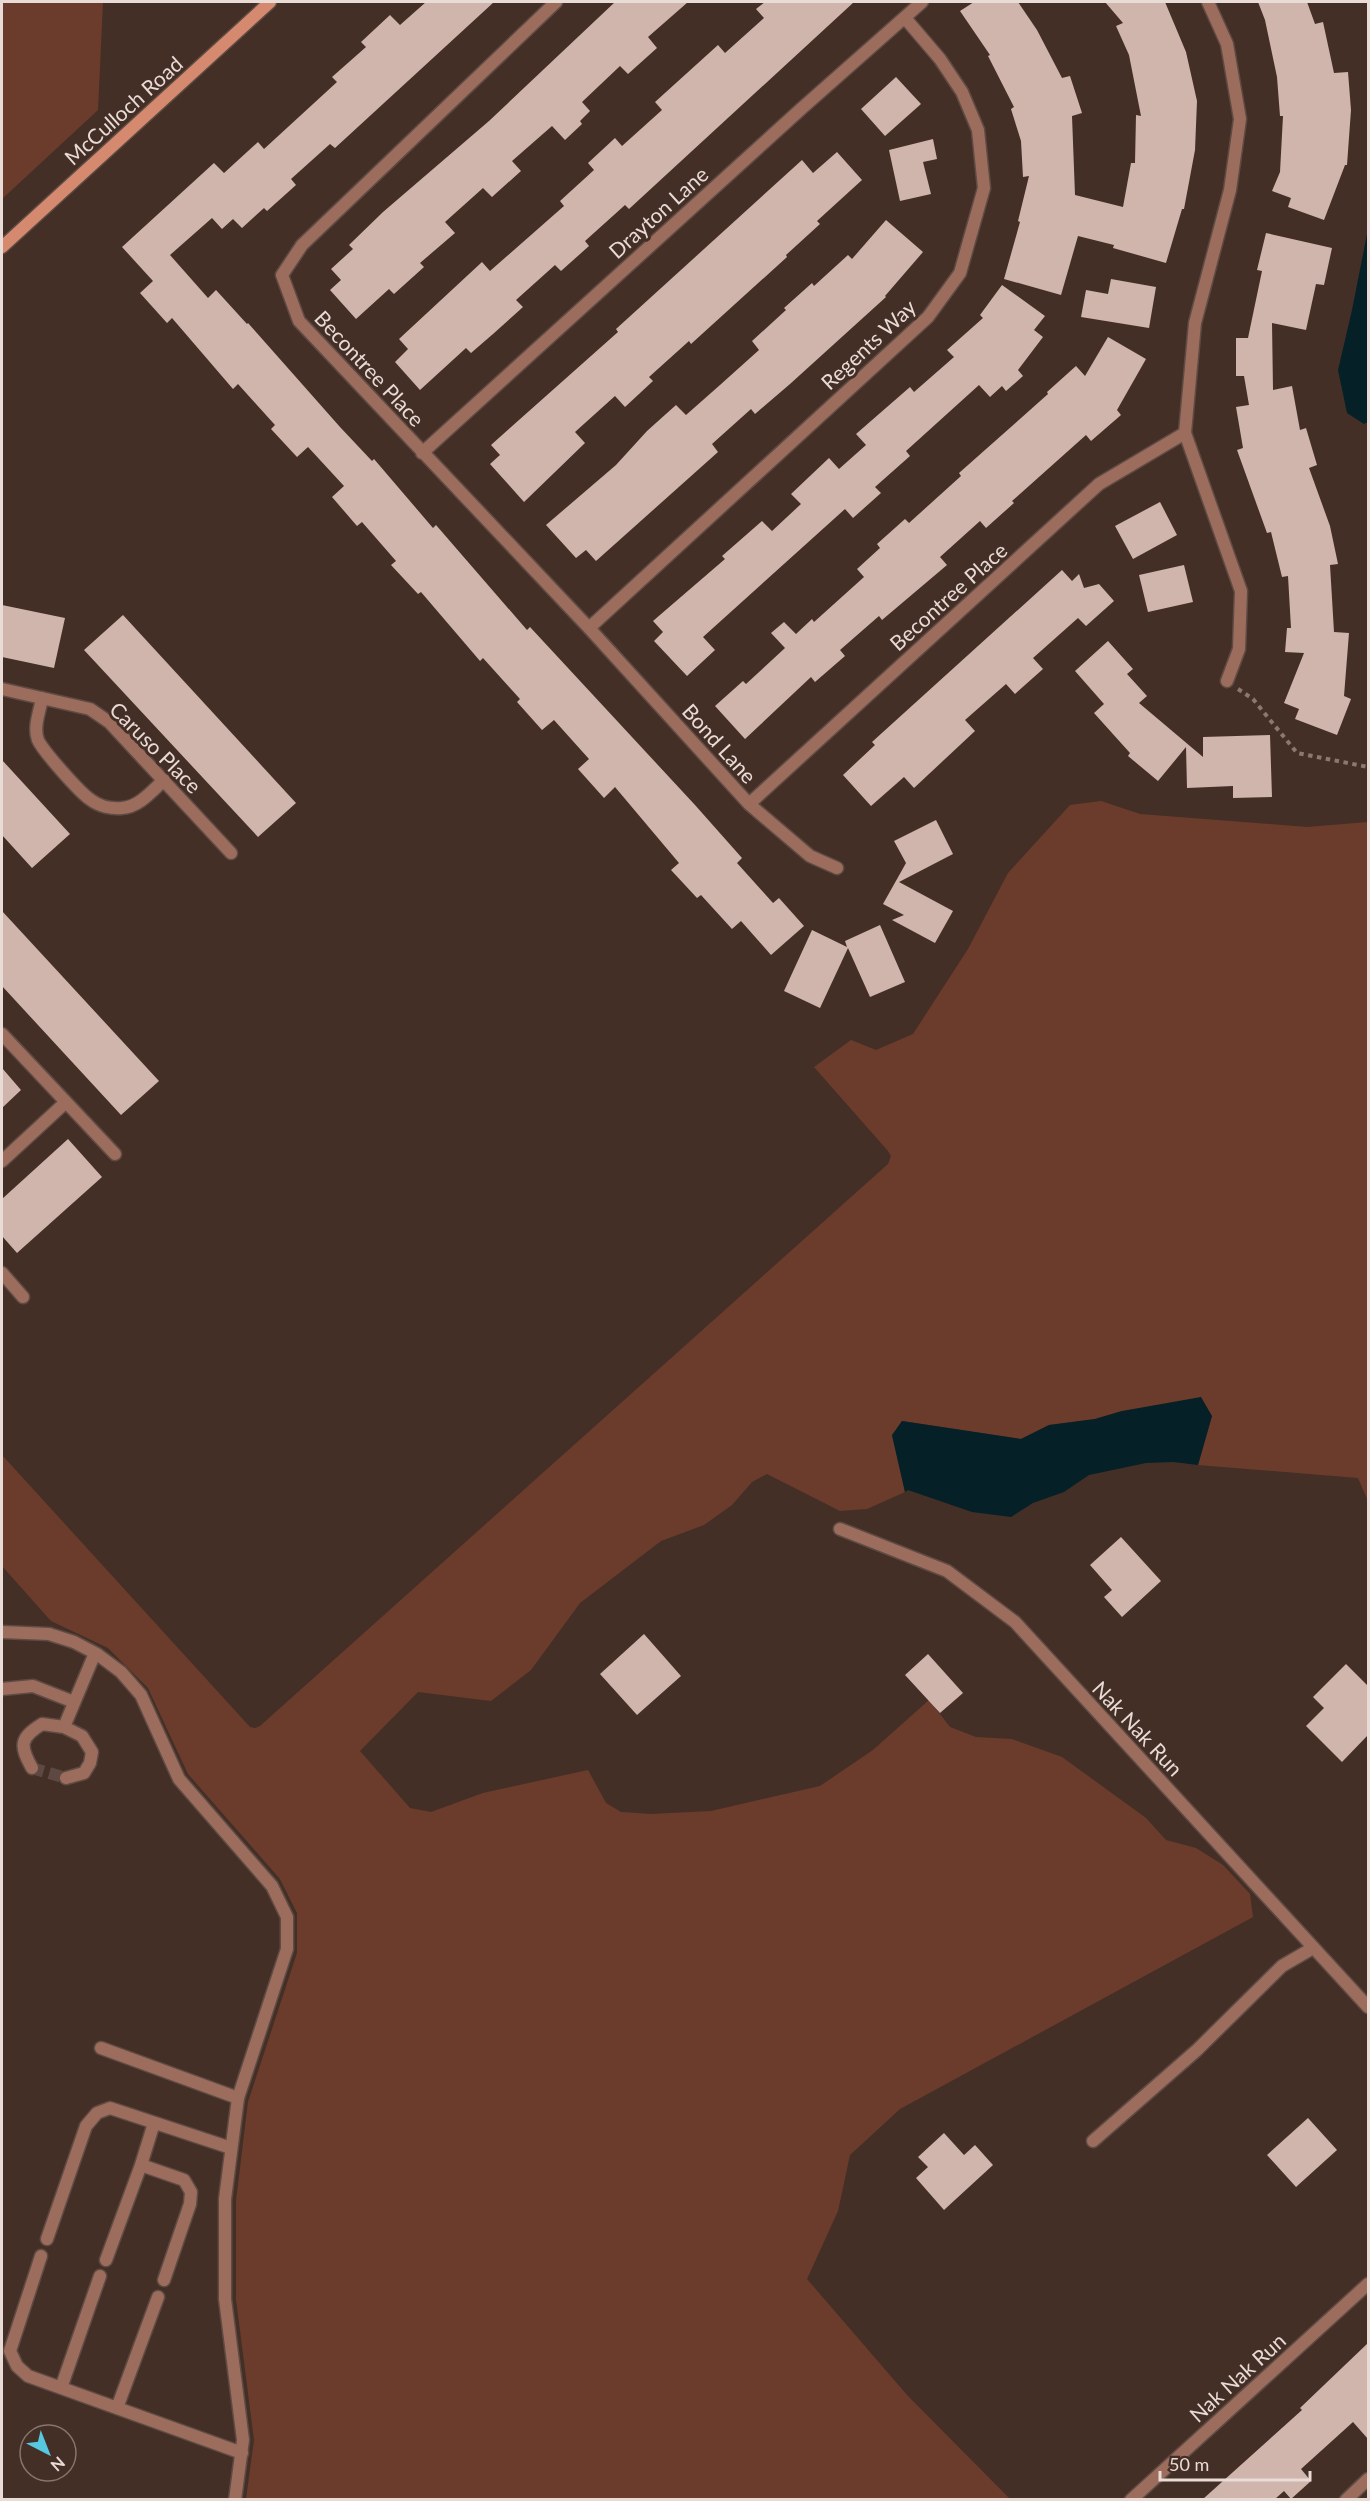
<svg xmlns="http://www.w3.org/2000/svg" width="1370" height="2501" viewBox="0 0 1370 2501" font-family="Lato,sans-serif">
<rect width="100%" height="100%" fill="#442f27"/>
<!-- green -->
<path fill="#6b3c2c" d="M2,2H103L98,110L2,199Z
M1101,801L1140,814L1307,827L1368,822V1501L1358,1478L1198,1465L1212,1416L1122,1411L1095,1419L1049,1425L1021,1439L902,1421L892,1436L905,1492L867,1509L840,1511L767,1474L752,1482L732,1505L704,1525L661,1541L580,1603L531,1670L491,1701L418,1692L360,1751L410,1808L431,1812L483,1793L588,1770L606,1803L621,1812L651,1814L711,1811L820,1786L873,1750L929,1700L950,1727L976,1737L1012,1739L1062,1757L1146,1818L1166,1840L1196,1848L1223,1865L1250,1894L1253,1917L900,2109L850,2155L838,2211L807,2279L907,2395L1010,2499H246L254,2440L236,2299V2201L248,2102L297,1953V1913L280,1879L188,1774L148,1688L108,1648L51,1621L2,1566V1455L250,1727L255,1728L260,1726L888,1164L891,1156L888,1151L814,1067L851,1040L876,1050L913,1034L968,949L1008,873L1070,805Z"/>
<!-- water -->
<path fill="#052026" d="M1368,229V422L1364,424L1347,413L1338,370L1352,310Z
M1201,1397L1212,1416L1198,1465L1173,1462L1146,1463L1089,1475L1064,1492L1033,1503L1011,1517L972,1512L908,1490L905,1492L892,1435L902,1421L1021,1439L1049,1425L1095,1419L1122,1411Z"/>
<!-- building -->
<path fill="#d0b5ac" d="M426,2H494L335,148L330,144L291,179L296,185L267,211L264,208L242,228L233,219L222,229L212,218L170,255L208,298L216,290L247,324L248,323L340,427L372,461L374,459L433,528L436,525L527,630L530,627L695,805L742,858L737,863L773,903L779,898L804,926L771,955L741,921L732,929L701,895L697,898L671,870L679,863L615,787L604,798L578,769L589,759L554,720L542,730L517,702L520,699L483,658L480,661L421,592L418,594L391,565L396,561L362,522L357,526L332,497L344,486L308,447L297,457L271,429L275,425L238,384L233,389L172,318L167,323L140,293L153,281L122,247L214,163L224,173L258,142L264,149L337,82L332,77L366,47L361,42L390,15L400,25Z
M615,2H688L648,37L657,48L628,74L620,66L582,102L590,111L580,121L582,124L565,140L552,126L512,161L521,171L492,197L483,188L445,222L455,233L420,263L424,267L394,294L389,289L356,319L330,290L341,280L331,269L353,249L349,245L383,212L489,121Z
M765,2H854L629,209L625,205L585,241L589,246L561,271L555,265L516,300L523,307L493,334L471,353L466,348L420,390L395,362L408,349L399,339L482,262L490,271L564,206L560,201L594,170L588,163L615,138L622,146L662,110L655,102L718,45L725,53L764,18L756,9Z
M974,2H1018L1037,30L1062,78L1070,76L1082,113L1072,116L1075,195L1123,207L1131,163H1135L1136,115L1141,116L1129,55L1116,26L1123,23L1105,2H1165L1186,52L1197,101L1195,150L1184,209H1182L1166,263L1113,248L1114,245L1078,236L1061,295L1004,279L1020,222L1018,221L1029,176L1023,177L1021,141L1011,109L1014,107L988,56L990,55L960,11Z
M1258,2H1307L1315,24L1323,22L1334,73L1348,72L1351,110L1347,165H1345L1324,220L1288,207L1291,198L1272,191L1280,172L1283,116H1280L1277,77L1265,20Z
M896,77L921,104L885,136L861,109Z
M933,139L937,159L923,162L931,194L900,201L889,150Z
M837,152L862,180L817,221L820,224L786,255L787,257L691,344L689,341L649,377L653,381L625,407L615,396L575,432L585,443L524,502L490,464L500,455L491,445L618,332L616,329L802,160L813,173Z
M886,220L923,252L885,296L886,297L790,384L755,414L751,409L712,444L718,452L596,561L586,550L576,558L546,525L616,465L647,431L676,405L686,415L720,385L759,350L752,341L786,310L784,308L812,283L814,286L848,255L852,259Z
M1266,233L1332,248L1324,285L1316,284L1306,330L1272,323L1273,390L1292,386L1300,430L1306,428L1317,465L1309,468L1330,526L1338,564L1330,565L1334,632L1349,633L1344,696L1351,699L1337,735L1295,719L1299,709L1284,703L1304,653L1285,652L1287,628H1291L1288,576L1282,577L1271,532L1267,533L1237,450L1243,448L1236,407L1249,405L1244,376H1236V338H1248L1262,271L1257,270Z
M1111,279L1156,287L1149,328L1081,317L1086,290L1108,294Z
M1002,285L1045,316L1034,330L1043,337L1018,370L1023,376L1006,391L1002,386L990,397L979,385L906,451L910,456L875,487L881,493L853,518L845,509L703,637L715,650L687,676L654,641L663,632L653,621L725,559L722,556L762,521L772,531L801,504L791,494L829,458L839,469L866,445L856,434L910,387L914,392L954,357L947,350L983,318L980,315Z
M1108,337L1146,359L1117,410L1121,415L1091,441L1086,435L1012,501L1014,503L986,528L980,521L940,557L947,565L882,620L879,616L840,650L845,656L815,682L811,677L745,739L715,706L743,681L746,684L785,648L771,633L784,622L796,634L812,619L814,622L864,577L857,569L880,548L877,544L905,519L909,523L961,476L959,473L1048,394L1047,392L1076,366L1085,376Z
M1160,502L1177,535L1133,559L1115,526Z
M1184,565L1193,602L1148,612L1139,575Z
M1062,570L1072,581L1079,574L1084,588L1099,584L1114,601L1086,626L1078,618L1033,658L1043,669L1015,694L1006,684L965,720L975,731L914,788L904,777L871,806L843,775L875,745L872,742Z
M2,605L65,618L54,668L2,657Z
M123,615L296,803L258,837L84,650Z
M1108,641L1133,669L1127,674L1147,696L1139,703L1203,757V737L1270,735L1272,797L1233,798V786L1187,788L1186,747L1158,781L1128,756L1130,753L1094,713L1104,704L1075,671Z
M2,760L70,834L32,868L2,835Z
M936,820L953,854L899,882L953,911L935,943L892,920L904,915L883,904L906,863L894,841Z
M2,911L159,1081L121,1115L2,986Z
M880,925L905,982L870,997L848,948L820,1008L784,991L812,930L847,947L845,941Z
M2,1068L21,1090L2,1108Z
M68,1139L102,1177L17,1253L2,1236V1199Z
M1121,1537L1161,1581L1122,1617L1104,1597L1112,1590L1090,1565Z
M644,1634L681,1676L637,1715L600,1674Z
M928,1654L963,1693L940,1713L905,1675Z
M1346,1664L1368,1686V1735L1342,1762L1306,1726L1324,1708L1313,1697Z
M1308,2118L1337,2150L1296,2187L1267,2155Z
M944,2133L964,2155L975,2145L993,2165L944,2210L916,2178L928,2167L918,2157Z
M1368,2343V2439L1353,2422L1301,2469L1311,2481L1291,2499L1284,2491L1275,2499H1203L1302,2410L1300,2408Z"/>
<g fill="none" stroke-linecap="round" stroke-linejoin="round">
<!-- minor-tunnel -->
<path stroke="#5d4941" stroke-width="12" stroke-dasharray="12 6" stroke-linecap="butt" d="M32,1768L66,1778"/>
<defs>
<path id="service" d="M2,1689L33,1686L74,1702
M101,2048L238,2098
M154,2123L141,2165L184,2180L191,2192L190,2204L164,2280
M1093,2141L1197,2050L1282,1966L1313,1948
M47,2239L86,2126L97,2113L110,2108L231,2148
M41,2256L10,2351L17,2366L28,2376L242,2453
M106,2260L141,2165
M61,2388L100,2276
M117,2408L158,2297"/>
<path id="minor" d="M556,2L302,245L282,275L299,321L589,628L749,804L810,856L837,868
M1185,433L1241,591L1239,649L1227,681
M422,453L801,109L922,2
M589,628L928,317L960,273L984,188L978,130L962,92L940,59L905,18
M2,689L90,709L109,722L231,853
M42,698C40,711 33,727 38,740C43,751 80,793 91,800C99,806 111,809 122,808C139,807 152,791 164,780
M749,804L1099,484L1185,433L1195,323L1230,190L1240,119L1227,44L1208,2
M2,1034L115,1154
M2,1161L66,1102
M2,1273L23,1297
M840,1529L947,1571L1015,1622L1368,2007
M2,1632L49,1634L74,1642L97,1654L121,1672L141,1695L179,1779L272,1886L287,1917V1949L238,2098L225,2199V2299L243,2440L235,2500
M64,1727L82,1736L92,1752L90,1763L84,1773L66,1778
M32,1768C19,1745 20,1738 42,1724L64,1727L95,1653
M1131,2500L1368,2284
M1346,2500L1368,2479"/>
<path id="secondary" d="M2,247L270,2"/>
</defs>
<!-- service casing -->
<use href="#service" stroke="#5e4b43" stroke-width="15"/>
<!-- minor casing -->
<use href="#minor" stroke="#5e4b43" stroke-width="15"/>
<!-- secondary casing -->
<use href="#secondary" stroke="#5e4b43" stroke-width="15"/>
<!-- path -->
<path stroke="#8a7871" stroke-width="4" stroke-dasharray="4.5 4.5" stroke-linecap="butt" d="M1238,689L1253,699L1297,753L1368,767"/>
<!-- service -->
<use href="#service" stroke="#9c6c5c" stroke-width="12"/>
<!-- minor -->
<use href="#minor" stroke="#9c6c5c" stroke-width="12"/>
<!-- secondary -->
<use href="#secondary" stroke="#d58a70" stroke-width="12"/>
</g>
<g text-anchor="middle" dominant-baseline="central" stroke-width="6" stroke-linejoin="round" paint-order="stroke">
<!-- street labels -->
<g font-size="21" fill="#e9dbd6" stroke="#442f27">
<text transform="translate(123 110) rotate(-42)">McCulloch Road</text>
<text transform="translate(658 212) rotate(-42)">Drayton Lane</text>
<text transform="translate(868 344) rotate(-43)">Regents Way</text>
<text transform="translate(370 368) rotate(47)">Becontree Place</text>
<text transform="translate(948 596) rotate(-42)">Becontree Place</text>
<text transform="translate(720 743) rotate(48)">Bond Lane</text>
<text transform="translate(156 747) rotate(45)">Caruso Place</text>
<text transform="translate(1138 1728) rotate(47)">Nak Nak Run</text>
<text transform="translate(1237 2377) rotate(-42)">Nak Nak Run</text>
</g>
</g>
<!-- border -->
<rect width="1370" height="2501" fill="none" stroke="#e9dbd6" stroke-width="6"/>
<!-- north arrow -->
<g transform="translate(48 2453) rotate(138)"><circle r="28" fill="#442f27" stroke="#86746d" stroke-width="1.5"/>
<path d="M0-4.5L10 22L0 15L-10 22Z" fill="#56c9e0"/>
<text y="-9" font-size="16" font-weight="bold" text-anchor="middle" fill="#e9dbd6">N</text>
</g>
<!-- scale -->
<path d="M1160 2471v9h150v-9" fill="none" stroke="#e9dbd6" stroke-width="3"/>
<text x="1169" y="2471" font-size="18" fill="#e9dbd6" stroke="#442f27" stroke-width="4.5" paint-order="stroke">50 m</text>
</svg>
